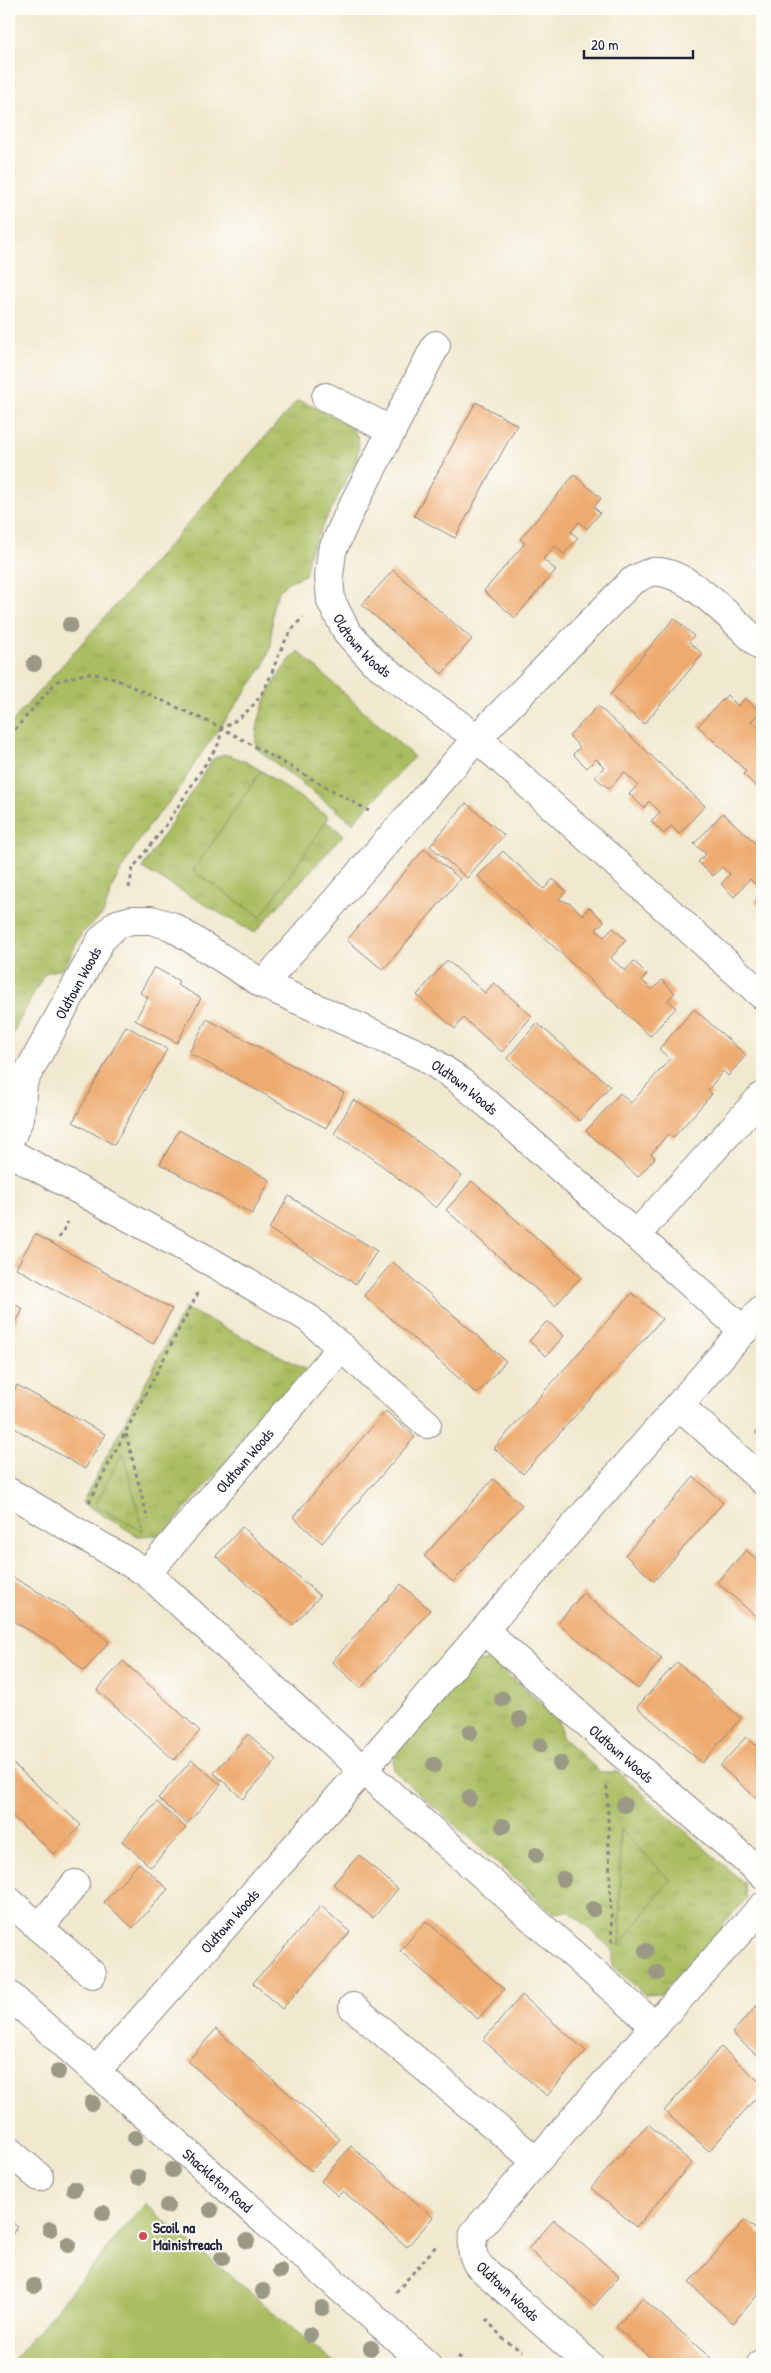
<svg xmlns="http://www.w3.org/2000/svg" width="771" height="2373" viewBox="0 0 771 2373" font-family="'Patrick Hand',sans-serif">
<defs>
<pattern id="grass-tufts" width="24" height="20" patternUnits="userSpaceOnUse" patternTransform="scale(1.25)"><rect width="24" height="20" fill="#aabd61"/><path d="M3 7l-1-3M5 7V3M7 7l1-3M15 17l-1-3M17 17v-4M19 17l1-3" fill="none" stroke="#92a255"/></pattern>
<pattern id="park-crowns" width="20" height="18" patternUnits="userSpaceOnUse" patternTransform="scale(1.25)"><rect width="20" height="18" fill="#aabd61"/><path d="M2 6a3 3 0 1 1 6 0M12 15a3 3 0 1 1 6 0" fill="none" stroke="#92a255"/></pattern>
</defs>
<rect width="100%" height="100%" fill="#fdfcf7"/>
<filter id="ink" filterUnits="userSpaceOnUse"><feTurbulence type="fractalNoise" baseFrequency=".02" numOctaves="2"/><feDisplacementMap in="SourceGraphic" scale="10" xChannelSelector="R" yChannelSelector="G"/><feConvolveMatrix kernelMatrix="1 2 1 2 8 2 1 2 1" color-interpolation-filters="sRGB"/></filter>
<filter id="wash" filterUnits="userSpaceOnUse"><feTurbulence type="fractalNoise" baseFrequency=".0096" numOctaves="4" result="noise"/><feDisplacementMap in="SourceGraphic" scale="20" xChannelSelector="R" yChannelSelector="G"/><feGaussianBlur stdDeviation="1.12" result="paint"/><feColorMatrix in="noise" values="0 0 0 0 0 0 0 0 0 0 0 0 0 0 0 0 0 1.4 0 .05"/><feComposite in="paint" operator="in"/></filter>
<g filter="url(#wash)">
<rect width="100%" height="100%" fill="#f1e9cf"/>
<!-- grass -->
<path fill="url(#grass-tufts)" stroke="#66704e" d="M298,400C314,407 346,420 356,434C361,442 358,453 356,461L310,551L305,575L288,582L279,591L273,606L271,645L264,666L196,761L176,794L151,823L131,853L114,883L103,914L82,933L64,968L45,973L9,1040V725Z
M298,651L414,757L353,823L256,748C254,715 274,675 298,651Z
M223,754C266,762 306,811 344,834L254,933L142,868L213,759Z
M185,1308L306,1369L170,1527L159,1535L138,1536L82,1503Z
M492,1660L559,1720L562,1737L600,1772H618L744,1883L747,1898L723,1924L722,1935L691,1971L680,1973L662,1994L645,1995L613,1966V1950L569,1911L553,1913L394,1771L393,1756L443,1680L462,1678L476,1662Z"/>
<!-- park -->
<path fill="url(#park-crowns)" stroke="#66704e" d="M123,1452L143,1531L95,1506Z
M620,1829L670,1880L620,1945Z"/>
<!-- pitch -->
<path fill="#aabd61" stroke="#66704e" d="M261,771L329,817L261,917L193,871Z
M145,2204L335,2364H10Z"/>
<g id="blocks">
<!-- building -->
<path fill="#eeab6f" d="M476,402L517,425L455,538L414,516Z
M574,475L601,498L594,507L600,513L587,529L579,522L571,532L578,538L564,554L555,546L543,559L556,570L515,618L484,591L525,543L520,539Z
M393,570L472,639L442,674L362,605Z
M674,618L694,636L689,642L703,654L644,724L610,695Z
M727,695L738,706L745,698L760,712L751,721L760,729L762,726V792L743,774L746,771L698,726Z
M598,706L705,806L679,834L671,826L664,834L651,821L660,812L649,801L644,808L629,794L638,785L624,772L609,789L595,777L604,767L596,759L587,768L573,754L580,747L569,736Z
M466,803L504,835L467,878L430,846Z
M723,813L762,849V891L750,879L734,897L721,884L730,874L722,867L713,876L698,862L706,854L694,844Z
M424,849L460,879L383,970L347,940Z
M503,851L544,889L553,879L566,891L559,899L571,904L583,915L589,907L604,921L596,930L604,937L613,928L626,940L611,958L625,971L634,961L647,974L642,980L652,990L662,980L675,993L668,1000L676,1008L650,1036L478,876Z
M762,894V908L755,902Z
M447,960L485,993L494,983L532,1016L502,1052L463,1018L455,1029L417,995Z
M154,967L179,981L177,985L201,998L177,1043L135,1020L148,997L140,993Z
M694,1009L746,1055L728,1076L723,1071L708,1090L712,1094L673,1138L668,1134L651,1154L655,1158L638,1177L586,1131L620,1093L631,1103L670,1059L659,1049Z
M207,1019L344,1093L326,1128L189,1053Z
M537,1023L610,1086L580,1121L507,1058Z
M126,1026L167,1049L114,1145L73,1122Z
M353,1100L395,1124L462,1176L436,1208L371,1157L334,1134Z
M179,1130L270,1180L252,1214L160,1164Z
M472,1181L581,1277L555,1306L446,1210Z
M289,1196L377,1251L356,1284L269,1229Z
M35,1234L172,1309L153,1344L16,1268Z
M393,1262L506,1361L477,1394L364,1295Z
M632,1293L662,1319L523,1474L494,1448Z
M9,1301L23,1309L9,1336Z
M547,1321L564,1336L546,1356L529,1341Z
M17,1385L105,1434L85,1469L9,1425V1400Z
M386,1411L415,1437L322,1543L293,1517Z
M762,1425V1439L755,1433Z
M694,1477L723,1503L654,1581L625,1555Z
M493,1479L522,1505L453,1582L424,1556Z
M242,1527L320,1596L293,1625L216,1556Z
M746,1550L762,1564V1622L717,1582Z
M9,1575L73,1612L109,1642L84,1671L55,1645L9,1619Z
M401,1584L430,1610L361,1688L332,1662Z
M583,1593L662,1658L638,1689L558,1623Z
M123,1661L200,1731L174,1760L97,1690Z
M677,1662L741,1718L702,1763L637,1707Z
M248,1734L277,1760L243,1799L214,1773Z
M746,1737L762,1751V1803L720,1766Z
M9,1760L81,1825L54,1854L9,1813Z
M192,1760L221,1785L187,1824L158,1798Z
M157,1802L186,1828L151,1867L122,1841Z
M359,1855L398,1889L373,1918L333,1884Z
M139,1863L168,1889L133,1928L104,1902Z
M321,1906L350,1932L282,2009L253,1983Z
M426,1921L504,1989L478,2019L400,1951Z
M522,1995L586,2051L547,2096L483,2040Z
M762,2000V2060L732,2033Z
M216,2029L340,2139L311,2171L188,2061Z
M721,2047L762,2084V2091L709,2151L664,2111Z
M648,2124L692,2163L636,2227L591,2188Z
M351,2146L433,2217L407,2247L343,2191L338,2196L321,2181Z
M9,2220L18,2227L9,2238Z
M554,2220L619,2276L594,2306L528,2249Z
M745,2220L762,2235V2290L733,2323L689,2283Z
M642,2298L713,2360L709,2364H658L616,2327Z"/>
</g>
</g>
<g filter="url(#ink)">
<use href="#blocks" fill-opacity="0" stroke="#8a8685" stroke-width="1"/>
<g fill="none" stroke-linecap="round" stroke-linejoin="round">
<defs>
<g id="minor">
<path id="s1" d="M436,345L350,511L332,551L329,576L331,601L347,632L373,661L477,738L762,995"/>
<path d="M326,397L392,431"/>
<path d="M263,984L477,738L631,582C637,579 645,573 652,572C687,568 737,625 762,647"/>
<path id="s2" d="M9,1141L20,1118L23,1082L101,940L117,924L132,920H151L171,926L263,984L425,1057L456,1078L490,1106L744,1331"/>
<path d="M9,1152L213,1263L308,1318L427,1424"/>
<path d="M636,1235L762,1096"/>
<path d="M680,1406L762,1480"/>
<path d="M9,1492L147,1573L363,1770L655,2026"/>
<path id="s3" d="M147,1573L342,1347"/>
<path id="s4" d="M484,1630L606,1740L762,1874"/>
<path d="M9,1901L92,1974"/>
<path d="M39,1928L75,1884"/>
<path d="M353,2007L536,2161"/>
<path id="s5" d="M96,2071L363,1770L762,1309"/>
<path d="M9,2151L39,2177"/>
<path d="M589,2364L478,2265C471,2254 471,2246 474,2233L666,2013L762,1907"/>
<path d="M761,2364L762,2363"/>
</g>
<g id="tertiary">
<path id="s6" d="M9,1995L426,2364"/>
</g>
</defs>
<!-- minor casing -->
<use href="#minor" stroke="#8a8685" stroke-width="30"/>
<!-- tertiary casing -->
<use href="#tertiary" stroke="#8a8685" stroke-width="30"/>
<!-- path -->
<path stroke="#8a8685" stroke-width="3" stroke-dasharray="4 4" stroke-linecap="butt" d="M9,736L57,681L89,673L111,677L222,728L369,811
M129,888L133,868L166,825L219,743L222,728C281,699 265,655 303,617
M59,1238L68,1222
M126,1434L148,1520
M89,1502L198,1293
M607,1786L612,1944
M396,2292L438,2244
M486,2319L505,2341L522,2351
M458,2356L468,2364"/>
<!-- minor -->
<use href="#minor" stroke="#fff" stroke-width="28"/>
<!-- tertiary -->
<use href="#tertiary" stroke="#fff" stroke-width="28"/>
</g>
<!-- trees -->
<g fill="#9a9985">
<circle cx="70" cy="625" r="8"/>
<circle cx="34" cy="664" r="8"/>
<circle cx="502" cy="1699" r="8"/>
<circle cx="520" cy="1719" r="8"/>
<circle cx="470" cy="1732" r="8"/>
<circle cx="540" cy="1745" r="8"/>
<circle cx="560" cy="1763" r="8"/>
<circle cx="434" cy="1765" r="8"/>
<circle cx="469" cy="1798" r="8"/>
<circle cx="624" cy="1805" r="8"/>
<circle cx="503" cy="1826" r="8"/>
<circle cx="536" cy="1855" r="8"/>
<circle cx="563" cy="1879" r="8"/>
<circle cx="593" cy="1909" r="8"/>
<circle cx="646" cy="1951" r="8"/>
<circle cx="657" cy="1973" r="8"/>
<circle cx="58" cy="2072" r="8"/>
<circle cx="92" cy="2103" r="8"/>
<circle cx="135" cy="2138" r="8"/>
<circle cx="172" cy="2170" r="8"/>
<circle cx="138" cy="2177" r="8"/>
<circle cx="74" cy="2189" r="8"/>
<circle cx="167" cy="2206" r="8"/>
<circle cx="211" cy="2210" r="8"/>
<circle cx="103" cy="2213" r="8"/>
<circle cx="50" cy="2229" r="8"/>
<circle cx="247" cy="2241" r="8"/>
<circle cx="68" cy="2245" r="8"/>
<circle cx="222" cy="2258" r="8"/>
<circle cx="280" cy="2271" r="8"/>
<circle cx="34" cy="2286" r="8"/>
<circle cx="263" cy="2291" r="8"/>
<circle cx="322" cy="2308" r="8"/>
<circle cx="310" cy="2335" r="8"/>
<circle cx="371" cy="2348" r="8"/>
</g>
</g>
<!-- markers -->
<circle fill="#d1495b" stroke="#fdfcf7" stroke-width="2" cx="143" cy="2236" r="5"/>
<g text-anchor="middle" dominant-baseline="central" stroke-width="4" stroke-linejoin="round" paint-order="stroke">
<!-- street labels -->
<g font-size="15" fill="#22223b" stroke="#fdfcf7">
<text stroke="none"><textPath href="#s1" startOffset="336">Oldtown Woods</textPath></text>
<text stroke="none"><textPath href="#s2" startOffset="175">Oldtown Woods</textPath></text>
<text stroke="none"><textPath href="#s2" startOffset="638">Oldtown Woods</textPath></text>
<text stroke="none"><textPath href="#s3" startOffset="149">Oldtown Woods</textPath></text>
<text stroke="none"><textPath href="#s4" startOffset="185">Oldtown Woods</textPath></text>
<text stroke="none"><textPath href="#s5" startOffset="201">Oldtown Woods</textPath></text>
<text stroke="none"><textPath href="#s6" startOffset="279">Shackleton Road</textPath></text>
<text transform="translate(508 2291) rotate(43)">Oldtown Woods</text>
</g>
<!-- poi labels -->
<g font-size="15" font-weight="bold" fill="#22223b" stroke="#fdfcf7" text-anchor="start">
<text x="153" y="2227">Scoil na<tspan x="153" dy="17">Mainistreach</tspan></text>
</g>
</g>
<!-- margin -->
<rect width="771" height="2373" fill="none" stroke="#fdfcf7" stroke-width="30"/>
<!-- scale -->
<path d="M584 50v8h109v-8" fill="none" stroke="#22223b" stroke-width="2.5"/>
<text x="591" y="50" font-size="15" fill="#22223b" stroke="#fdfcf7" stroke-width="4" paint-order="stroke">20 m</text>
</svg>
